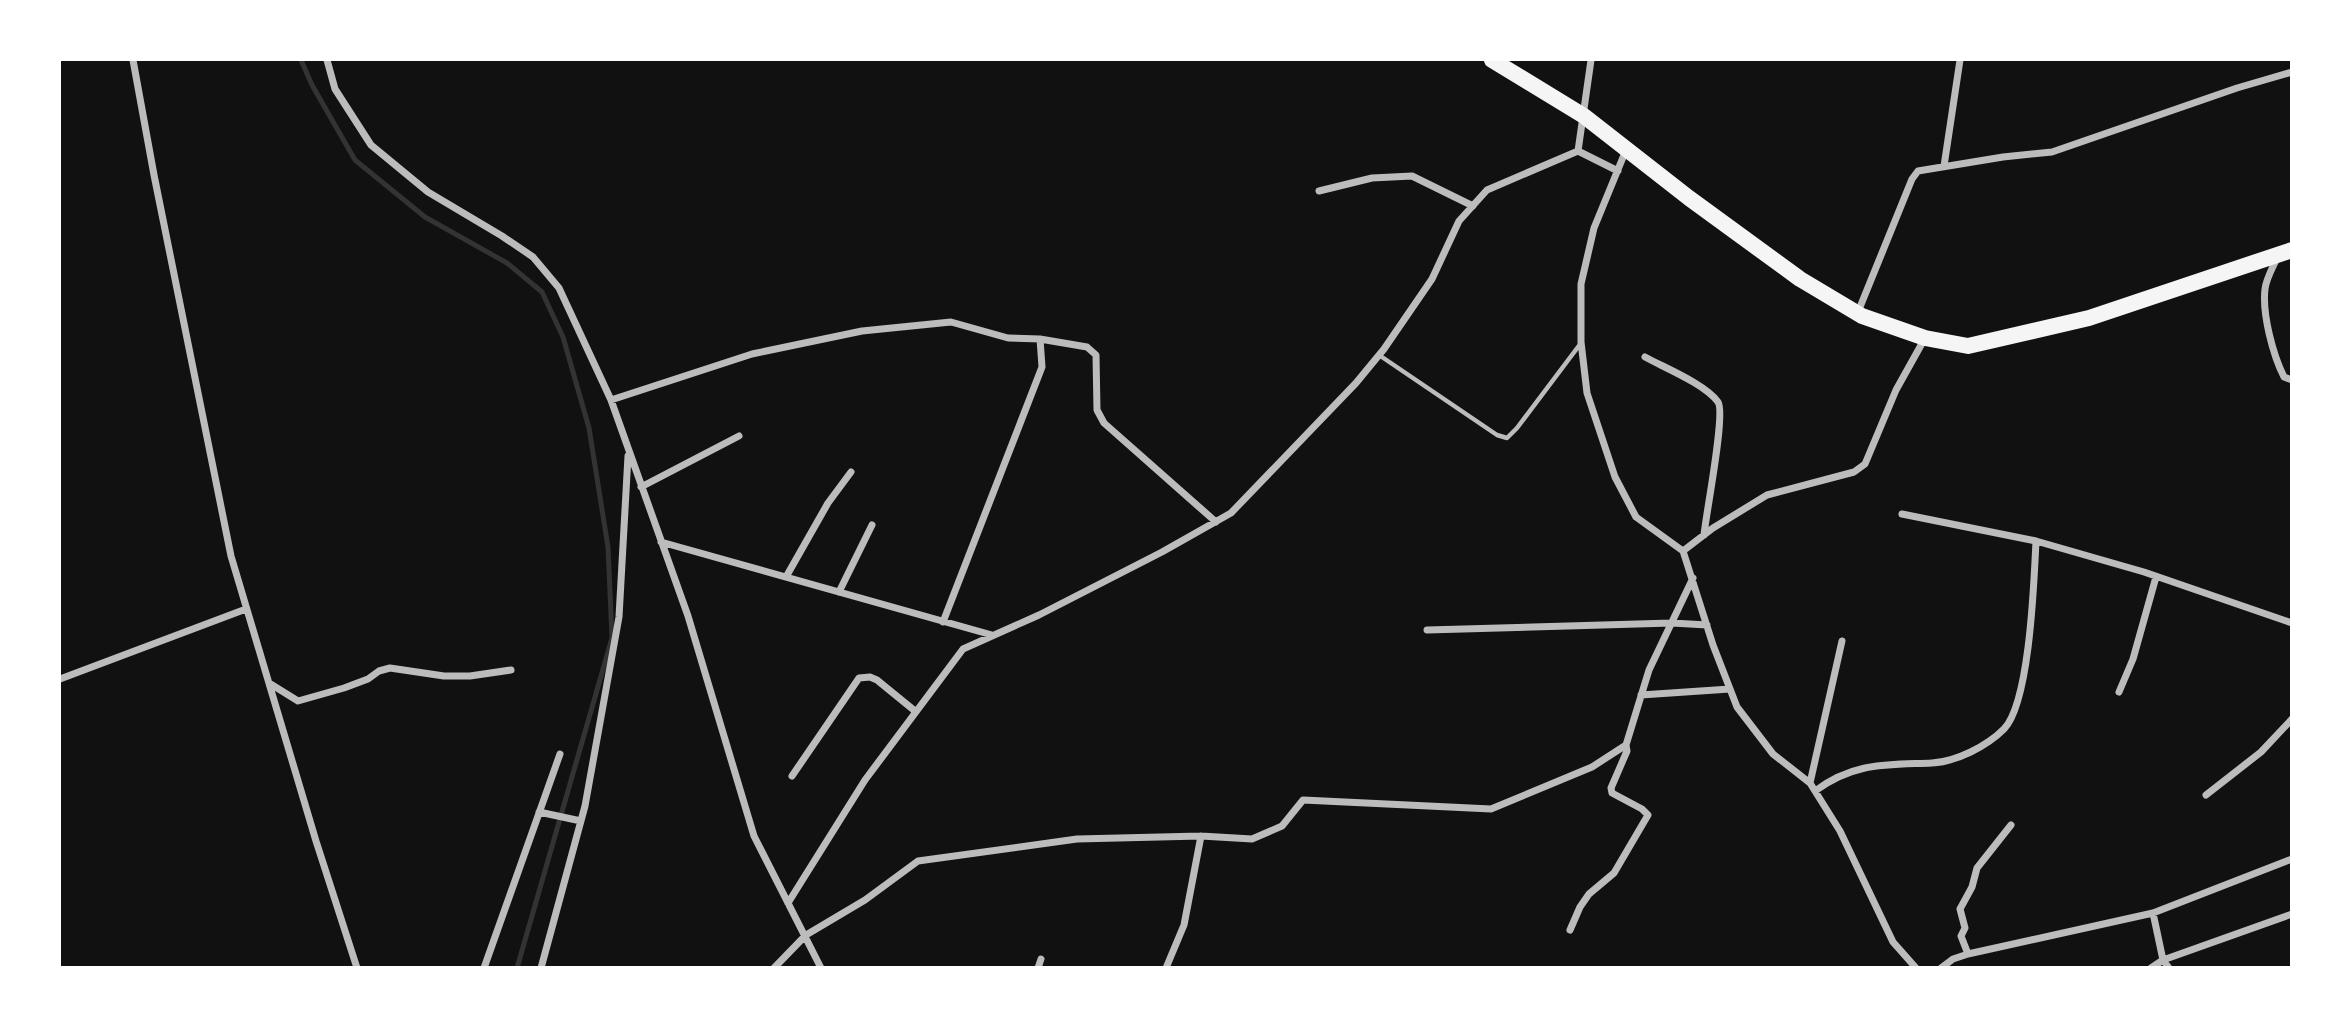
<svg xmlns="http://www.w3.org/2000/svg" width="2351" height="1027" viewBox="0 0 2351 1027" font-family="'Alegreya Sans',sans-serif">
<rect width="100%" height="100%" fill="#111"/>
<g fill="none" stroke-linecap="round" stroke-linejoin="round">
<!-- stream -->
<path stroke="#333" stroke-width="5" d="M301,60L312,85L355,160L425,217L507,263L542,292L563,337L589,428L608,547L612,638L517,968"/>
<!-- service -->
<path stroke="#bcbcbc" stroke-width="4.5" d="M1379,355L1497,435L1507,438L1517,428L1581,343"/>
<!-- minor -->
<path stroke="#bcbcbc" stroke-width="7" d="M133,60L154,175L231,556L316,841L357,968
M327,60L335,89L371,145L428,192L502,236L533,257L559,288L611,400L688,616L754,836L821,968
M1626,150L1594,228L1581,284V342L1587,393L1615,477L1636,517L1683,551L1713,645L1737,707L1773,754L1810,783L1840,831L1893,942L1916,968
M1578,151L1591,60
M1944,166L1960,60
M1319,191L1372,178L1412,176L1473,206
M2277,258C2273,267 2266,279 2265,289C2262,314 2273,355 2284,377L2292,380
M1858,312L1912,179L1918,171L2003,157L2052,152L2237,88L2292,72
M1645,357C1665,368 1705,384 1718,402C1726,413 1706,513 1704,535
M611,400L752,354L862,331L951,322L1008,338L1040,339L1087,347L1096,355L1097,410L1104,423L1216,522
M641,487L739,436
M1902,514L2036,541L2144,572L2292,623
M661,542L992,635
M1683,551L1713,528L1767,495L1854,472L1865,464L1896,390L1925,338
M786,577L828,503L851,472
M839,592L872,525
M943,622L1042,367L1040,339
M1427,630L1672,623L1707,625
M60,679L246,609
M269,683L298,701L344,688L368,679L379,671L390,668L444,676H470L511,670
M2119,692L2133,659L2156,577
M1641,695L1730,689
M792,776L859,678L870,677L877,680L915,711
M1810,783L1842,641
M1815,791C1854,762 1886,765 1932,763C1956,762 1987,746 2004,729C2030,702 2034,580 2036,541
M2206,795L2261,752L2292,719
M539,812L581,821
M788,903L865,780L963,649L1039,615L1162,552L1231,513L1356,383L1384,349L1432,279L1459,221L1487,190L1578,151L1618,171
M2153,913L2163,960L2169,968
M1570,930L1580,907L1589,894L1614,873L1648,815L1642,809L1612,793L1611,788L1627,751L1626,745
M1968,954L1961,936L1965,928L1960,909L1972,887L1977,868L2011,825
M484,968L560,754
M541,968L585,806L619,617L628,456
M774,968L806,935L865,900L918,861L1077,839L1201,836L1252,839L1282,826L1303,800L1491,809L1592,767L1626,745L1649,670L1693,578
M1038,968L1041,959
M1166,968L1184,925L1201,836
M1941,968L1953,959L1968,954L2153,913L2292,859
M2151,968L2163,960L2292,914"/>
<!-- primary -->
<path stroke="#f5f5f5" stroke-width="16" d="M1492,60L1584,116L1689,198L1800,279L1862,316L1925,338L1968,346L2089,318L2292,250"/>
</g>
<!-- border -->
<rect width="2351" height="1027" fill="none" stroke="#ffffff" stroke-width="122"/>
</svg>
